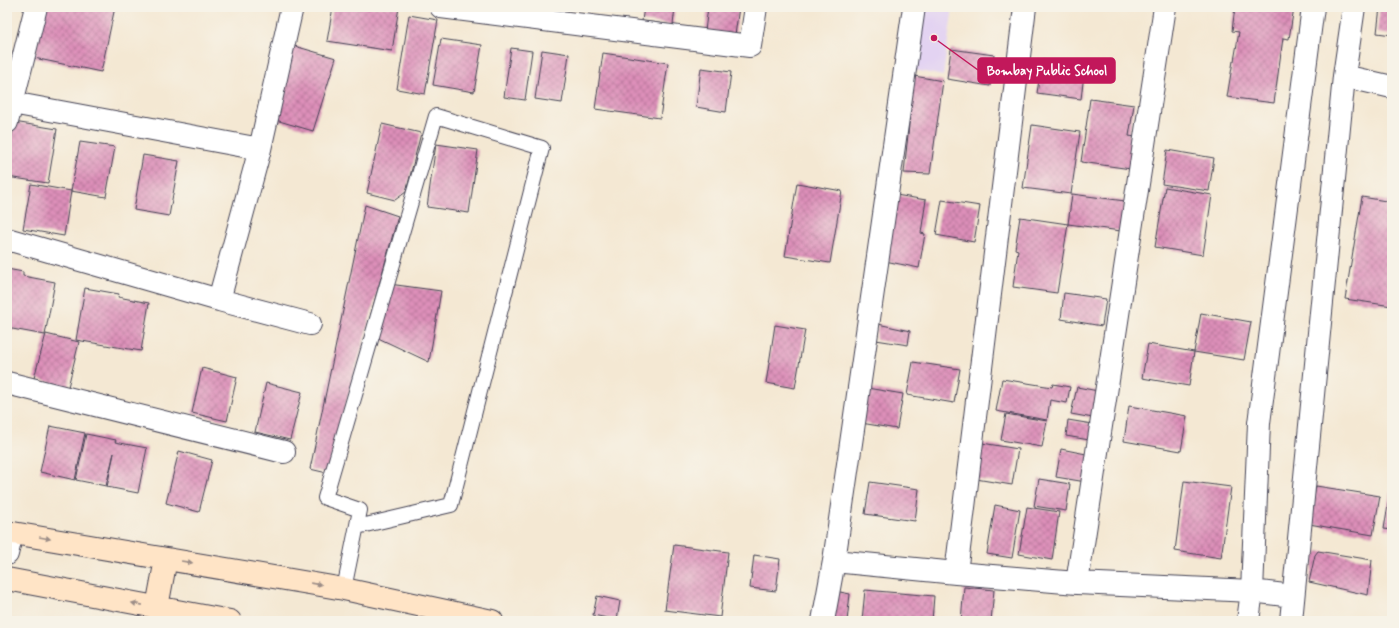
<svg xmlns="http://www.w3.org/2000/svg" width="1399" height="628" viewBox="0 0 1399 628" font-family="Mynerve,sans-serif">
<defs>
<pattern id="building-cross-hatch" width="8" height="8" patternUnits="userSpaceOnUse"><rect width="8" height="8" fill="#dd8fb9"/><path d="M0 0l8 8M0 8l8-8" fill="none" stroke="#b37498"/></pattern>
</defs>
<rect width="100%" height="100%" fill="#f7f3e8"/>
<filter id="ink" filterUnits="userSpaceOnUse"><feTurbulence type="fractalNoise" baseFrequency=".025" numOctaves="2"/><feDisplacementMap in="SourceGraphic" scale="8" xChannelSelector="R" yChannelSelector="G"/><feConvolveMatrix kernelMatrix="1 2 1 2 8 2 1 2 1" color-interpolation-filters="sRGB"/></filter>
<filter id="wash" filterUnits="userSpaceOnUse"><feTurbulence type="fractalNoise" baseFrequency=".012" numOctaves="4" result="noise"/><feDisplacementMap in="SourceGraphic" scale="16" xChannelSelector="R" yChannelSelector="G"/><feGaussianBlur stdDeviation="0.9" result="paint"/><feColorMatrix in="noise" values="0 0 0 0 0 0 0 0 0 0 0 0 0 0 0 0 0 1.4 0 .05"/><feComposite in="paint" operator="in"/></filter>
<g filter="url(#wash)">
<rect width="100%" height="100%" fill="#f4e8d3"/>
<!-- built -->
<path fill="#e3d3f2" d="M923,7H953L943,76L915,70Z"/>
<g id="blocks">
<!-- building -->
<path fill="url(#building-cross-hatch)" d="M45,7H115L101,72L34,58Z
M333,7H399L392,51L327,41Z
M644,7H675L673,25L642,21Z
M708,7H739L735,35L705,31Z
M1235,7H1294L1289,39L1283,38L1274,103L1227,97L1233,61H1234L1239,32L1232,31Z
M1380,7H1392V35L1377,33Z
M409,15L438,20L425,94L397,89Z
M441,39L482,45L474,92L433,85Z
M291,45L336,58L313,131L269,118Z
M511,48L532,51L525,100L504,97Z
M951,49L994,55L990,86L947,79Z
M542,50L569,54L562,103L535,99Z
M603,53L668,63L660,118L595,109Z
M1042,60L1085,66L1081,99L1037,93Z
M701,68L731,72L726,112L696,107Z
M914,76L943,81L930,174L904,173Z
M1090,99L1134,105L1129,136L1135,137L1131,169L1081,162Z
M14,122L57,129L48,183L7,177V166Z
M382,124L421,133L406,192L395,200L367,193Z
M1032,125L1080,132L1071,194L1023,188Z
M80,142L115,147L106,197L71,191Z
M436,144L478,150L469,213L427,207Z
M1167,150L1214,158L1209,191L1162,184Z
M143,155L179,161L169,216L134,210Z
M797,183L842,191L830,263L785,256Z
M31,184L71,191L64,236L23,229Z
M1165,187L1212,195L1203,255L1155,247Z
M1072,194L1125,201L1121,231L1068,224Z
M896,195L926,200L921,233L925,234L919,268L885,261Z
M1362,197L1392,202V306L1345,299Z
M942,200L980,206L974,242L936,235Z
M365,205L398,216L327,473L310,469Z
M1020,217L1068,224L1057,293L1013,287L1018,250L1015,249Z
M7,269L23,272V276L55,282L45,335L7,328Z
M389,284L441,291L429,362L376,337Z
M85,288L119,294L118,297L149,303L141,351L76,340Z
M1064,293L1106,299L1102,326L1061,319Z
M1201,313L1251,322L1244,360L1194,352L1189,386L1142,378L1148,344L1194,352Z
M878,324L910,331L908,345L876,340Z
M775,325L805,330L795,388L766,383Z
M46,334L79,342L68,387L34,378Z
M913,362L960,369L954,403L907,395Z
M202,368L237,377L227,421L192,413Z
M1002,379L1052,387L1053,384L1070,387L1067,403L1050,400L1047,420L996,411Z
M266,383L302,392L290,440L255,432Z
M861,387L903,394L897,429L855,422Z
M1077,387L1098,391L1093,418L1071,414Z
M1129,406L1187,416L1181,451L1124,441Z
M1006,414L1047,421L1042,447L1001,440Z
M1068,420L1098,425L1095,441L1066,436Z
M50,426L85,433L75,480L40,472Z
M86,434L116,440L115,442L147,448L138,493L107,487L114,453L106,486L76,480Z
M982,443L1018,449L1012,485L976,479Z
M1061,449L1091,455L1086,482L1056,477Z
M179,451L212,460L199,512L166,503Z
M1039,479L1070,484L1066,511L1034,506Z
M1184,481L1231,487L1221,558L1175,551Z
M870,482L919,489L915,521L865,514Z
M1316,486L1380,496L1373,535L1309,524Z
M1390,492L1392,493V530L1384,529Z
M995,505L1020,510L1012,558L987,554Z
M1027,507L1059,512L1052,560L1019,554Z
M674,545L728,552L720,617L665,610Z
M1318,551L1372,560L1368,595L1309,582L1315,555Z
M754,555L780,559L776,591L750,588Z
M964,587L994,590L991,621H961Z
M865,590L934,596L932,621H862Z
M835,591L850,594L847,621H831Z
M597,596L620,601L617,620L593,615Z"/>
</g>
</g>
<g filter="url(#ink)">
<use href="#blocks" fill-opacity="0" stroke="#424052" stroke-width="1"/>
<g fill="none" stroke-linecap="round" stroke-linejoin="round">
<defs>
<path id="lane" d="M344,589L360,510L325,498L436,116L542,148L451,505L357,527"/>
<path id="street" d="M36,7L12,103L260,149L219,300L310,324
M441,7L750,46L756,7
M1025,7L956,573L1077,583
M1165,7L1077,583L1252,591L1293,596
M1344,76L1392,87
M7,122L12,103
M260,149L292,7
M7,239L219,300
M7,383L284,452
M7,554L12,533
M834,561L956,573
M823,621L834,561L914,7
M1248,621L1252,591L1259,423L1313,7
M1291,621L1344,76L1354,7"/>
<path id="secondary" d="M7,532L344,589L492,621
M7,579L230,621
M157,607L166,559"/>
</defs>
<!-- lane casing -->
<use href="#lane" stroke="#424052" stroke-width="16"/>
<!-- street casing -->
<use href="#street" stroke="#424052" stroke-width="24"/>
<!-- secondary casing -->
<use href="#secondary" stroke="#424052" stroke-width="24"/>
<!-- lane -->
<use href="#lane" stroke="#fff" stroke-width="14"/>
<!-- street -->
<use href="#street" stroke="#fff" stroke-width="22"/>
<!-- secondary -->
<use href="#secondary" stroke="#ffe4c6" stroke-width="22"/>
</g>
<!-- one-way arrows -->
<defs><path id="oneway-solid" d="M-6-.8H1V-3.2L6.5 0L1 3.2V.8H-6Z"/></defs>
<g fill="#9c8d87">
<use href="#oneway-solid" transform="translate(45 538) rotate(10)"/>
<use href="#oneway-solid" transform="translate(187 562) rotate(9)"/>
<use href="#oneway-solid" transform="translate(316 584) rotate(9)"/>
<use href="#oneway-solid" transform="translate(137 604) rotate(-169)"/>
</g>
</g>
<!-- callouts -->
<path fill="none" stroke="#c2185b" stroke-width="1.5" d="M934 38L978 70"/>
<circle fill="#c2185b" stroke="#f7f3e8" stroke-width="1.5" cx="934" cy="38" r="4"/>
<rect fill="#c2185b" stroke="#c2185b" stroke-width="1.5" x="978" y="58" width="137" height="25" rx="4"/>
<g font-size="13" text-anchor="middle" font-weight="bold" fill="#fff">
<text x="1047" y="75">Bombay Public School</text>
</g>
<!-- margin -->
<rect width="1399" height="628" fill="none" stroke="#f7f3e8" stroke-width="24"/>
</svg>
